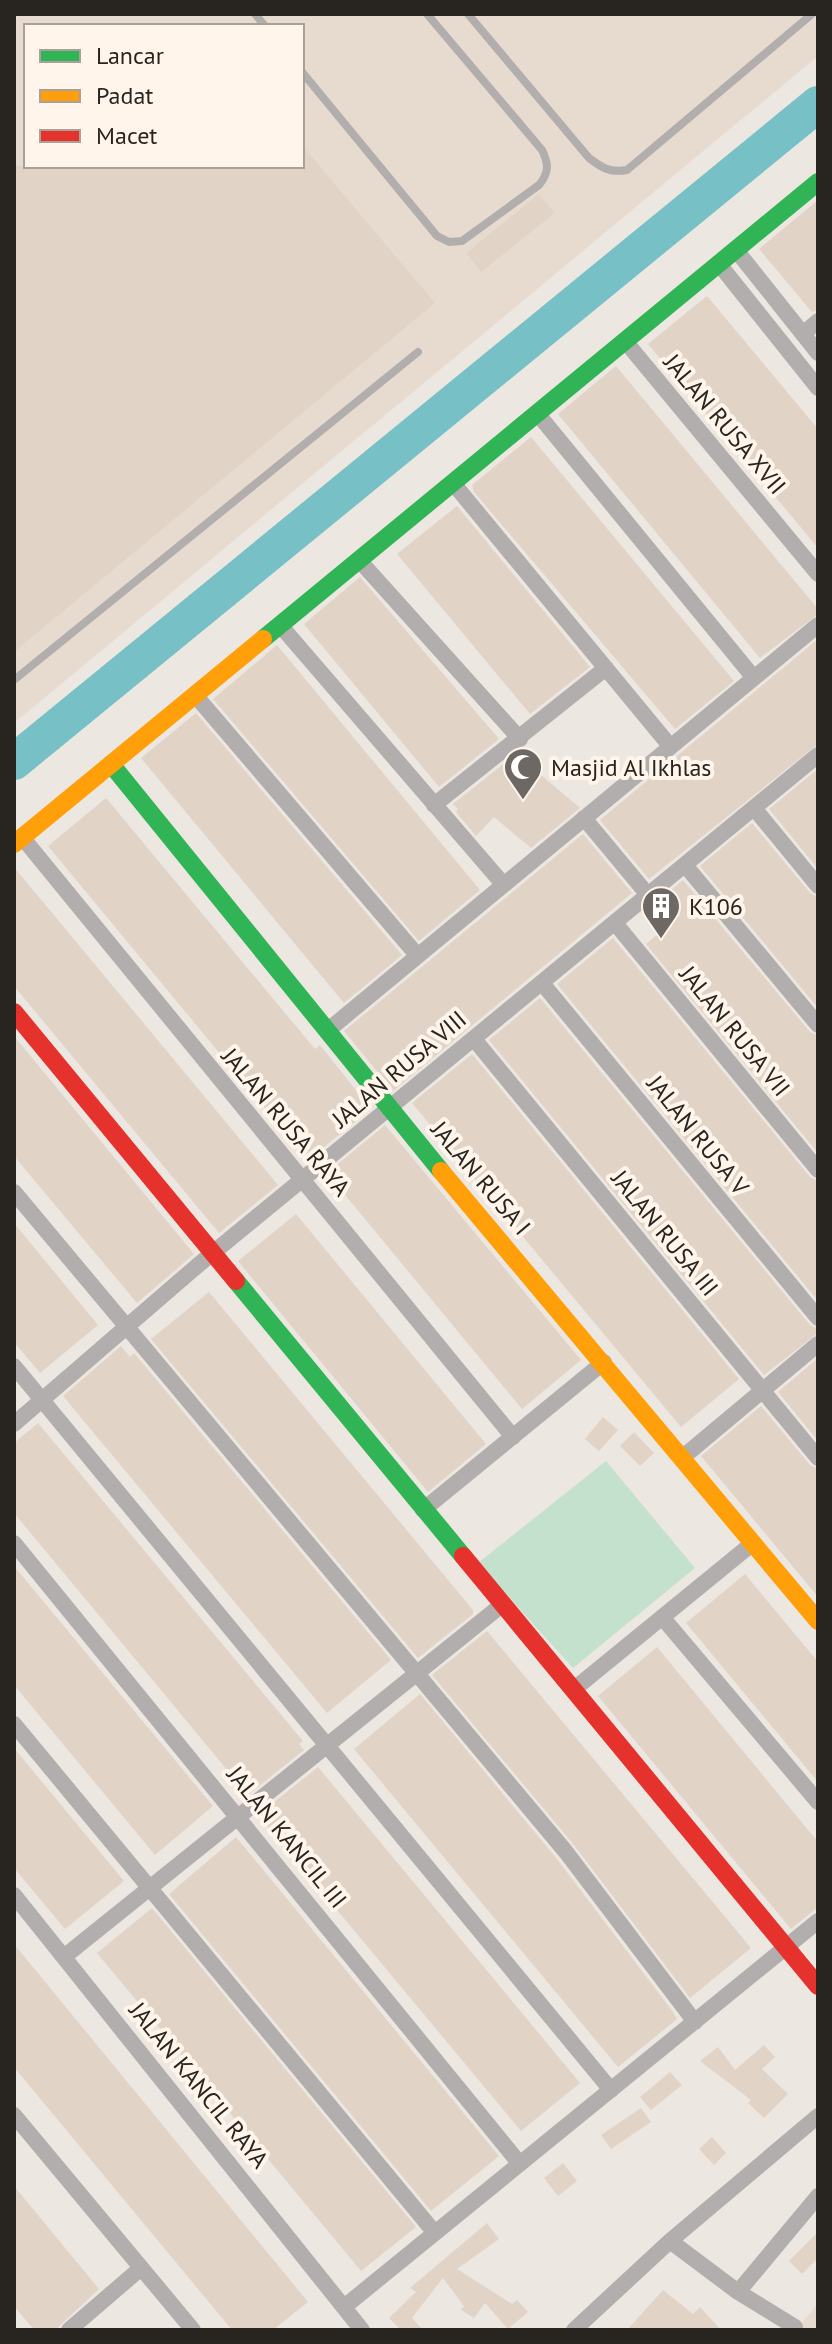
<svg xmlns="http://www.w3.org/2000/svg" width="832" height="2344" viewBox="0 0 832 2344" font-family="'PT Sans',sans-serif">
<rect width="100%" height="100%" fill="#ede7e1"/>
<!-- built -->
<path fill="#e7dbcf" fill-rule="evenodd" d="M14,14H818V56L14,723ZM26,26H302V166H26Z
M818,2303V2330H796Z"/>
<!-- green -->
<path fill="#c4e1cd" d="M606,1461L695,1568L573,1668L478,1563Z"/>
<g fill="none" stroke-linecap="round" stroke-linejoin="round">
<!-- river -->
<path stroke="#77c0c5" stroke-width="36" d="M14,762L818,104"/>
</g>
<!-- building -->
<path fill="#e2d3c7" d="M302,145L435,303L14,652V166H302Z
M539,194L555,213L481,272L466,253Z
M818,200V310L812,312L759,249Z
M707,296L818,429V548L648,344Z
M616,366L818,609V614L760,658L558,414Z
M531,437L734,681L675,729L474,492L472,485Z
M457,506L590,667L530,714L397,554Z
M360,577L499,739L439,787L304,624Z
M818,639V744L649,879L600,820Z
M277,645L480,890L419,941L213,699Z
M196,713L402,955L344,1003L141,758Z
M516,754L580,808L531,848L494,817L476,836L456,812L458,809L453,804Z
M818,769V869L769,809Z
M106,798L315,1049L320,1045L371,1109L308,1160L48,846Z
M752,823L810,893L818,897V1008L700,866Z
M583,834L632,893L393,1091L344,1031Z
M14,867L278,1185L219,1233L14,986Z
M683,880L810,1032L818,1036V1153L646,944L676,919L660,899Z
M613,938L810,1177L818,1181V1301L557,984Z
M540,998L810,1325L818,1329V1333L764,1375L489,1040Z
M14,1036L194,1254L137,1303L14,1156Z
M472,1054L739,1379L681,1427L412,1103Z
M385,1125L581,1360L522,1409L327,1173Z
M296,1214L486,1444L428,1492L238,1261Z
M14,1223L98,1325L40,1373L14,1342Z
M209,1292L473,1610V1614L418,1658L151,1339Z
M121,1346L130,1357L134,1353L391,1660L327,1713L63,1396Z
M818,1358V1441L778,1392Z
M761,1406L810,1465L818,1469V1597L701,1456Z
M603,1417L618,1430L599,1451L585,1439Z
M38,1423L303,1741L299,1744L304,1750L248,1795L14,1513V1443Z
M634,1432L654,1453L640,1466L620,1446Z
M14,1566L213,1806L155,1855L14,1685Z
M745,1574L818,1662V1782L686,1623Z
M487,1631L751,1948L690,1998L574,1845L432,1675Z
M657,1647L818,1842V1907L791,1929L598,1696Z
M420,1694L557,1859L673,2012L677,2019L618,2067L354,1749Z
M14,1748L124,1881L65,1929L14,1868Z
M318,1767L580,2083L521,2131L258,1815Z
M236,1837L499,2156L431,2211L169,1894Z
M152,1908L416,2227L361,2271L97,1953Z
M14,1944L308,2302L273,2330H232L14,2067Z
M764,2045L775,2057L762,2069L788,2094L764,2118L748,2103L751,2100L700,2061L718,2047L735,2070Z
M670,2072L682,2085L651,2110L640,2097Z
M641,2108L651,2122L611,2149L601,2135Z
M712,2137L726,2153L714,2165L699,2149Z
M563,2163L577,2181L558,2196L544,2178Z
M14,2186L99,2289L55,2330H34L14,2306Z
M487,2223L499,2239L457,2269L512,2304L517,2300L528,2312L508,2329L485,2303L474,2318L461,2310L464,2306L443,2278L412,2318L423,2330H401L389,2318L416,2292L410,2288Z
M818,2232V2258L802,2274L789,2261Z
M663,2290L693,2314L700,2307L721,2330H627Z"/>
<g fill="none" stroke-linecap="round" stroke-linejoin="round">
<!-- lane -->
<path stroke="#b1aead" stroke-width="8" d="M255,14L265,26
M468,14L589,158C602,168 610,173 627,170L812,14
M302,72L437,236L449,242L462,241L539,185C549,173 549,164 542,150L427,14
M14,680L418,352"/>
<!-- street -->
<path stroke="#b1aead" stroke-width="16" d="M736,250L818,353
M719,264L818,388
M803,334L818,321
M625,341L818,574
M537,413L754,678
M453,483L670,746
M359,560L520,739
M280,625L503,884
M195,695L417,955
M434,805L606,668
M754,808L818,886
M584,818L648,895
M22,837L513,1437
M685,865L818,1025
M615,923L818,1170
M542,983L818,1318
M327,1031L818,625
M474,1039L818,1458
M14,1192L566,1852L695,2022
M14,1366L611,2090
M14,1424L197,1266L818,755
M683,1457L818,1344
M423,1510L604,1362
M14,1543L520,2164
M662,1617L818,1802
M573,1690L753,1543
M14,1724L435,2233
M14,1895L362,2330
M65,1956L503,1604
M14,2115L193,2330
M670,2241L738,2292L795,2327
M738,2292L818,2196
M344,2307L818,1921
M69,2330L141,2268
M574,2330L670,2241L818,2116"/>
<!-- fast -->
<path stroke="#30b455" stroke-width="18" d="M263,639L818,182
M111,764L441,1171
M236,1281L463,1556"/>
<!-- slow -->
<path stroke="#ff9f0a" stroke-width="18" d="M14,844L263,639
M441,1171L818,1621"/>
<!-- jam -->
<path stroke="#e5322d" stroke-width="18" d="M14,1012L236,1281
M463,1556L818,1986"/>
</g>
<!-- icons -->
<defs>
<symbol id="mosque-pin" viewBox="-11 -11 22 30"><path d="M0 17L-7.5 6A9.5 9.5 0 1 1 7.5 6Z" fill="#6d6863" stroke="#fff5eb"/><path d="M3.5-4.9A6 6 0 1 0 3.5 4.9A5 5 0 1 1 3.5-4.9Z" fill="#fff"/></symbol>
<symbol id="building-pin" viewBox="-11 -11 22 30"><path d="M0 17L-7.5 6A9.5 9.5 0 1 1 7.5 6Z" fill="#6d6863" stroke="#fff5eb"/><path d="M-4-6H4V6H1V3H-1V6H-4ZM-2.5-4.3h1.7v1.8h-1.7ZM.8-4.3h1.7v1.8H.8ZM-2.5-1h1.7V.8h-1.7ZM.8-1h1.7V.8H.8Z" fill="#fff"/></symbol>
</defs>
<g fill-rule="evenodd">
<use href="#mosque-pin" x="501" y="745" width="44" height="60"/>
<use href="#building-pin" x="639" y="884" width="44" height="60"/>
</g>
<g text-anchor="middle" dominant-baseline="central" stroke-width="8" stroke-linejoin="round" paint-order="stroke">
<!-- street labels -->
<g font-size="24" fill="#28241f" stroke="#fff5eb">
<text transform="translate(725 424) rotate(50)">JALAN RUSA XVII</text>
<text transform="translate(735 1031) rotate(51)">JALAN RUSA VII</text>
<text transform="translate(399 1069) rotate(-40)">JALAN RUSA VIII</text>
<text transform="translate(286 1122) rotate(50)">JALAN RUSA RAYA</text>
<text transform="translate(698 1135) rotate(51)">JALAN RUSA V</text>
<text transform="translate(481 1178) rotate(50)">JALAN RUSA I</text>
<text transform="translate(665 1233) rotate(51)">JALAN RUSA III</text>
<text transform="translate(287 1837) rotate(51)">JALAN KANCIL III</text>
<text transform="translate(199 2085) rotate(51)">JALAN KANCIL RAYA</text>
</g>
<!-- poi labels -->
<g font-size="24" fill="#28241f" stroke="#fff5eb" text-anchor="start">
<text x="551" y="767">Masjid Al Ikhlas</text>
<text x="689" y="906">K106</text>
</g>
</g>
<!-- border -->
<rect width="832" height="2344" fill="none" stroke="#28241f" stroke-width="32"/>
<!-- legend -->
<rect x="24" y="24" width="280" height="144" fill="#fff5eb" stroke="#a9a199" stroke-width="2"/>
<rect x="40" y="50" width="40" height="12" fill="#30b455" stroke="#a9a199" stroke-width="2"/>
<text x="96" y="64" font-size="24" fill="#28241f">Lancar</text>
<rect x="40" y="90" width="40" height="12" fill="#ff9f0a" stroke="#a9a199" stroke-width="2"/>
<text x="96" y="104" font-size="24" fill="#28241f">Padat</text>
<rect x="40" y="130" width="40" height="12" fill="#e5322d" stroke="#a9a199" stroke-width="2"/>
<text x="96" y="144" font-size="24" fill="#28241f">Macet</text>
</svg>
